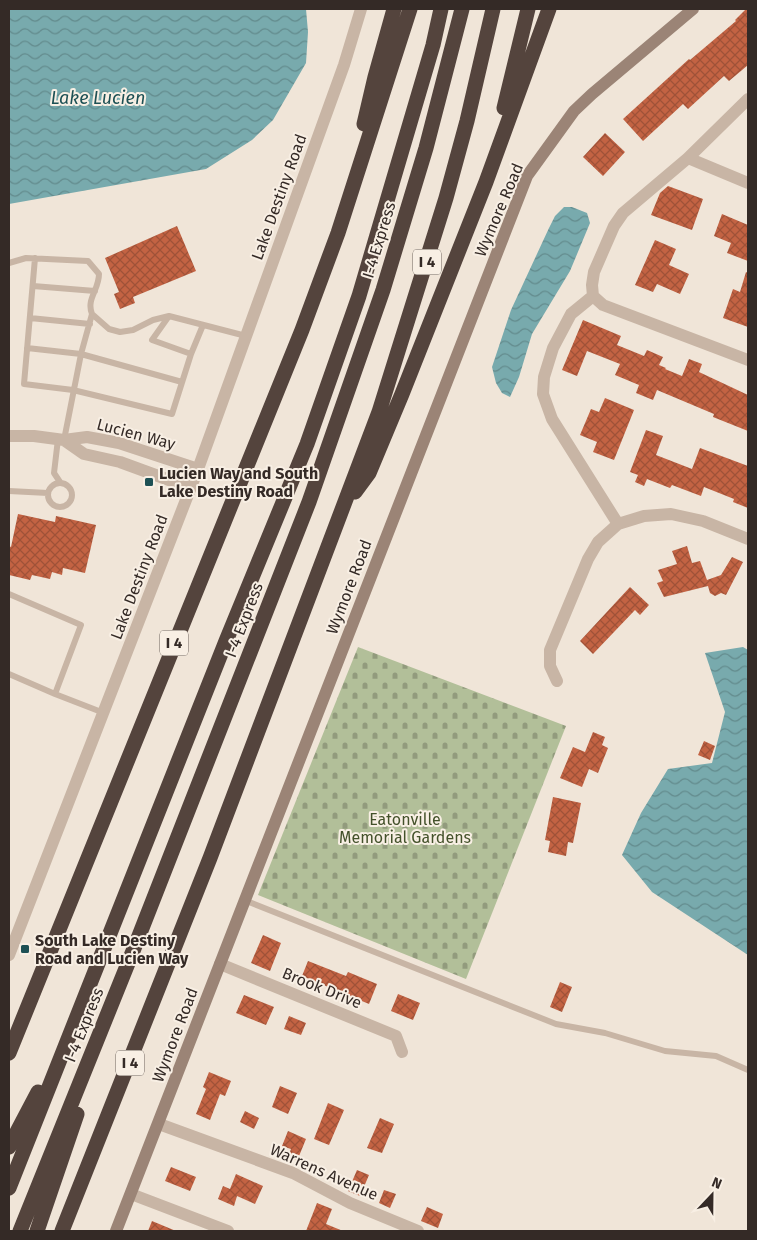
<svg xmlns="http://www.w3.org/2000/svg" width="757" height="1240" viewBox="0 0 757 1240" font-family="'Fira Sans',sans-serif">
<defs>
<pattern id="cemetery-stones" width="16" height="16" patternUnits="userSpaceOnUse" patternTransform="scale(1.25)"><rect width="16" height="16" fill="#b2bf99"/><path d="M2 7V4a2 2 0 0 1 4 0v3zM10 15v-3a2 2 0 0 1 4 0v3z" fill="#929b7d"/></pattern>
<pattern id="water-waves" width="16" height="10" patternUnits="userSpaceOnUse" patternTransform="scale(1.25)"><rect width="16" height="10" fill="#78aaad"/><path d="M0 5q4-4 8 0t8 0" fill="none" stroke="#638b8d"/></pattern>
<pattern id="building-cross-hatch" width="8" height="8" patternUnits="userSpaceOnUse" patternTransform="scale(1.25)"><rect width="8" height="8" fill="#c36343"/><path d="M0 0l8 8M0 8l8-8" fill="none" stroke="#9f5238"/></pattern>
</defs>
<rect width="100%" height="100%" fill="#f0e5d8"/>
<!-- cemetery -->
<path fill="url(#cemetery-stones)" d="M358,647L566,726L466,979L258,895Z"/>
<!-- water -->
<path fill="url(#water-waves)" d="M9,9H306L308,32L306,63L273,120L252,140L206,169L9,204Z
M564,207H572L587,213L590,223L570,271L532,334L519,377L510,397L502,393L496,383L492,367L511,310L549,228L555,216Z
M743,647L748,650V955L652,892L622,855L641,813L668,769L712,763L725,712L705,653Z"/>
<!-- building -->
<path fill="url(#building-cross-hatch)" d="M746,9H748V65L729,81L724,76L688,109L683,104L643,141L623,119L689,59L690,60L736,21L735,20Z
M605,133L625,152L603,176L583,157Z
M668,186L703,199L692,230L651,215L660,193Z
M722,214L748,225V261L727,253L731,243L714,236Z
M177,226L196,271L133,297L135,303L120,309L114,294L119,292L105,258Z
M655,240L676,249L669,265L689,274L680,294L657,284L653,292L635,285Z
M746,272L748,273V327L723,318L733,289L740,292Z
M583,320L621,336L617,345L644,356L647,350L663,357L659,365L666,368L665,369L682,376L689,359L702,364L699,372L748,395V431L713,417L714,414L657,390L653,400L636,393L639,385L615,375L620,364L587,351L577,376L562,370Z
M605,398L634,410L614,460L593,452L597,442L580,435L591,409L599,412Z
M646,430L663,436L656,455L692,469L700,448L748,466V508L733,502L734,499L704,487L701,496L672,485L670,488L647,479L644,486L635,482L638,475L630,472Z
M18,514L55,522L56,516L96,525L85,573L63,568L62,575L52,572L50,579L32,575L30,580L9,575V546L11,547Z
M687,546L692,563L700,561L707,580L721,575L732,557L743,562L726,595L721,593L715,596L710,593L708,586L664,597L657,583L663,581L658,570L677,564L672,551Z
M630,587L649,605L640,615L635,610L593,654L580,641Z
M593,732L605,737L602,745L608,748L598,773L589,769L582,787L560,778L573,747L585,752Z
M704,741L715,746L710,760L698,755Z
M553,797L581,803L573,843L568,842L566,856L548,852L550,841L545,840Z
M263,935L281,943L270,971L251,963Z
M308,961L346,976L348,972L377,984L369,1004L302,976Z
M560,982L572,987L562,1012L550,1007Z
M398,994L420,1003L413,1020L391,1011Z
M244,995L274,1007L266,1025L236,1013Z
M289,1016L306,1023L301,1035L284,1029Z
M209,1072L231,1081L225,1096L220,1094L210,1120L196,1114L206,1089L203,1087Z
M280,1086L297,1093L288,1114L272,1107Z
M328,1103L344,1110L329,1145L314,1139Z
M245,1111L259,1118L254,1129L240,1122Z
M380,1118L394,1124L382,1153L367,1148Z
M288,1131L306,1139L297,1161L288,1157L291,1149L282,1146Z
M171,1167L196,1177L190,1191L165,1181Z
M357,1170L369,1175L360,1196L348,1191Z
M236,1174L263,1186L255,1204L237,1196L234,1206L218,1199L223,1186L230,1189Z
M384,1190L396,1194L390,1208L379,1203Z
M317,1203L332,1209L326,1224L343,1231H306Z
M427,1207L443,1214L438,1228L421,1221Z
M152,1221L176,1231H148Z"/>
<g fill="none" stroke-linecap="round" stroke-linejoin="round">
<!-- service -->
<path stroke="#c8b5a5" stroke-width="6" d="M35,258L24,384L73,390L172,414L191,354L152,340L169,316L246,336
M9,263L26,258L88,261L99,274C99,290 86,299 92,314L81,354L182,382
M33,286L95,291
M92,314L109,329L120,332L133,330L153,320L169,316
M30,318L90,324
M27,348L81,354L64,440
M191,354L203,325
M58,439L54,473L60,482
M48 495a12 12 0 1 1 24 0a12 12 0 1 1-24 0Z
M9,491L48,493
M9,594L81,625L55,694L104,713
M9,674L55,694
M244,900L556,1024L605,1033L665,1051L716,1056L748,1070"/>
<!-- minor -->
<path stroke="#c8b5a5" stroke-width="12" d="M688,158L748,183
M593,296L571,314L553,348L544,377L543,394L552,419L618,524
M593,296L592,285L594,272L614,226L623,213L688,158L748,99
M593,296L603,305L748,360
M557,681L550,666V650L588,559L598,542L618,524L644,516L671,514L703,521L748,539
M220,964L396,1036L402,1052
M159,1124L293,1173L350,1203L418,1231
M131,1194L228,1231"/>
<!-- tertiary -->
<path stroke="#c8b5a5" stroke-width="12" d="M9,436H34L64,440L87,437L119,443L198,469
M64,440L84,454L120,462L191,488
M9,955L198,469L344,65L361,9"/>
<!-- secondary -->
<path stroke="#9b8476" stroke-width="12" d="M116,1231L527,176L574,111L592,94L693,9"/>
<!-- motorway -->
<path stroke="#54443d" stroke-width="15" d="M504,108L528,9
M364,124L375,77L394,9
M355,492L369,473L402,394L486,182L549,9
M9,1053L302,330L338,233L410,9
M9,1147L38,1092
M9,1188L226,641L307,444L359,296L433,45L441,9
M20,1231L137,941L309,502L383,290L426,148L462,9
M37,1231L77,1114
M62,1231L210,858L379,412L446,198L467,121L493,9"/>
</g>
<!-- markers -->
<g fill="#1d5054" stroke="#f8efe4" stroke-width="2">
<rect x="144" y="477" width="10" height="10" rx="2.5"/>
<rect x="20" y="944" width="10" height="10" rx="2.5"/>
</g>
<g text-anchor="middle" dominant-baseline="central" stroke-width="4" stroke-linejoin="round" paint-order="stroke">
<!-- shield labels -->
<g fill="#f8efe4" stroke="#6f655f" stroke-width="1">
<rect x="413" y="249.5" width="28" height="25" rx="4"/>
<rect x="160" y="630.5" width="28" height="25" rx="4"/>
<rect x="116" y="1050.5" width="28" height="25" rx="4"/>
</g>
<g font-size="15" font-weight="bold" fill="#342a26">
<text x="427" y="262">I 4</text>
<text x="174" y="643">I 4</text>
<text x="130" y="1063">I 4</text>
</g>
<!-- street labels -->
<g font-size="16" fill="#342a26" stroke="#f8efe4">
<text transform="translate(279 197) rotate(-70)">Lake Destiny Road</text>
<text transform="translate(499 210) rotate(-67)">Wymore Road</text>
<text transform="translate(379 240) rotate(-73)">I-4 Express</text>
<text transform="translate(136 434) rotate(15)">Lucien Way</text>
<text transform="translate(139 577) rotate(-69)">Lake Destiny Road</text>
<text transform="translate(349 587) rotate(-69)">Wymore Road</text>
<text transform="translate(244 620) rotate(-69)">I-4 Express</text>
<text transform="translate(322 988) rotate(22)">Brook Drive</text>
<text transform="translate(84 1025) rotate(-68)">I-4 Express</text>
<text transform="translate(175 1035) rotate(-69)">Wymore Road</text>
<text transform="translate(324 1172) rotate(24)">Warrens Avenue</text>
</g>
<!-- poi labels -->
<g font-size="16" font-weight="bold" fill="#342a26" stroke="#f8efe4" text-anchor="start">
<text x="159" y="473">Lucien Way and South<tspan x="159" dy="18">Lake Destiny Road</tspan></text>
<text x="35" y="940">South Lake Destiny<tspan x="35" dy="18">Road and Lucien Way</tspan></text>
</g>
<!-- park labels -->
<g font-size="16" fill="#43512a" stroke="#f8efe4">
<text x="405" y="819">Eatonville<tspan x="405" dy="18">Memorial Gardens</tspan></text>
</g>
<!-- water labels -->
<g font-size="18" font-style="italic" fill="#1d5054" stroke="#f8efe4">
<text x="98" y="98">Lake Lucien</text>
</g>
</g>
<!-- border -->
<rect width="757" height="1240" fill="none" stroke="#342a26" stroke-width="20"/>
<!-- north arrow -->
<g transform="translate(712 1195) rotate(22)" stroke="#f8efe4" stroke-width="4" paint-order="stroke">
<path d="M0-4L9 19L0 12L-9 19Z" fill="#342a26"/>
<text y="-8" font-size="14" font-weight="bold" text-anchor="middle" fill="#342a26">N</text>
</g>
</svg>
